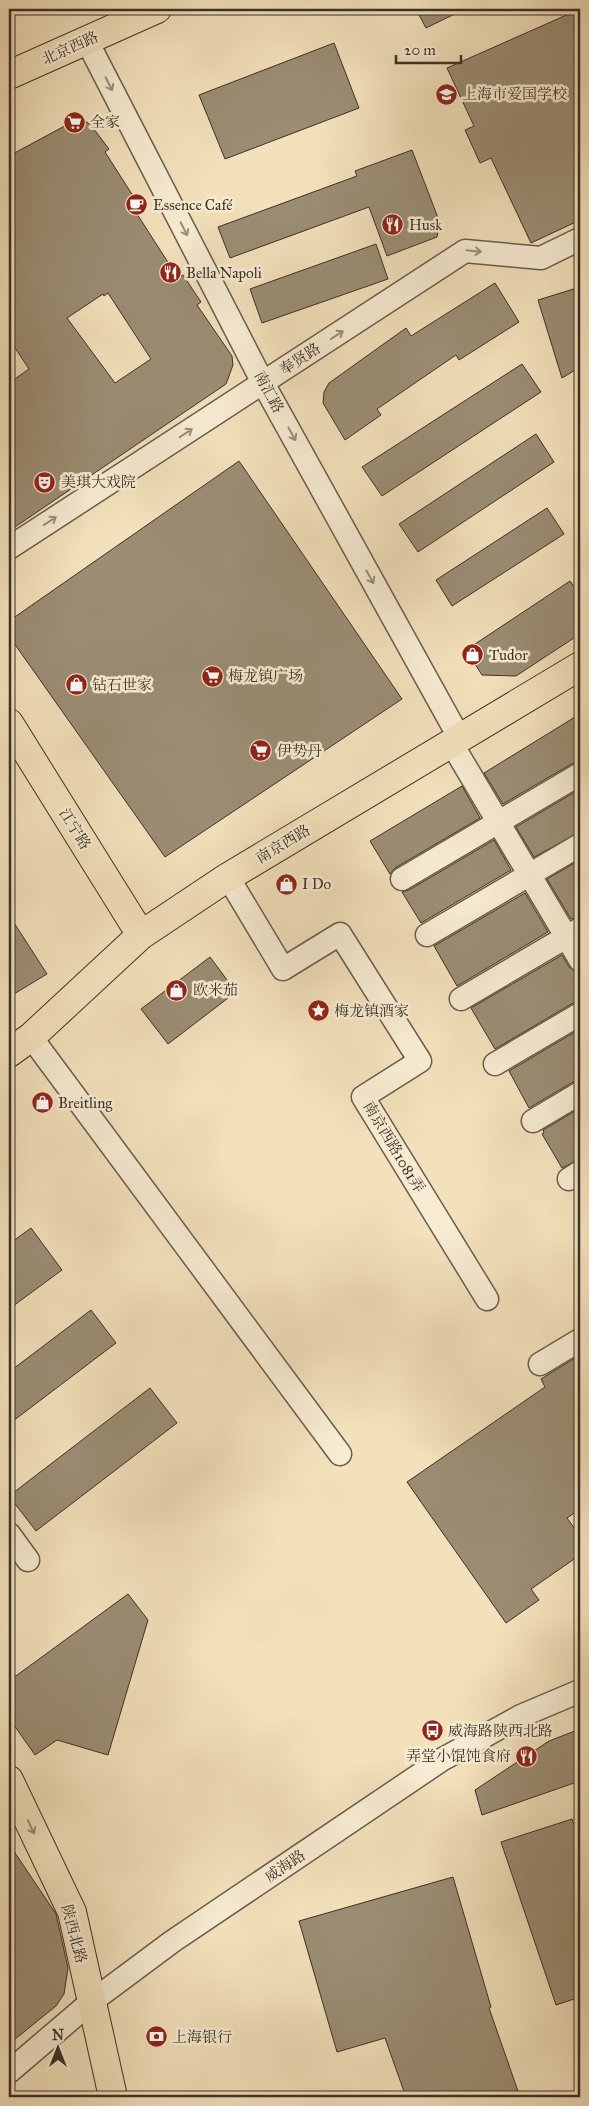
<svg xmlns="http://www.w3.org/2000/svg" width="589" height="2106" viewBox="0 0 589 2106" font-family="'IM FELL Great Primer','Noto Serif SC',serif">
<rect width="100%" height="100%" fill="#f3e1bc"/>
<filter id="stains"><feTurbulence type="fractalNoise" baseFrequency=".004" numOctaves="4"/><feColorMatrix values="0 0 0 0 .2 0 0 0 0 .09 0 0 0 0 .02 0 0 0 .5 -.17"/></filter>
<radialGradient id="worn" r=".72"><stop offset=".6" stop-color="#630" stop-opacity="0"/><stop offset="1" stop-color="#630" stop-opacity=".3"/></radialGradient>
<!-- building -->
<path fill="#9b8d74" stroke="#3b3127" fill-rule="evenodd" d="M416,9H465L426,28Z
M580,9V220L531,243L491,158L480,163L465,130L474,126L447,68Z
M334,43L359,108L225,159L199,95Z
M82,120L90,124L109,149L105,152L135,199L130,203L178,278L183,275L201,302L197,305L232,356L233,365L226,384L9,531V383L29,369L9,339V156L72,122ZM108,293L151,359L115,383L67,318L103,294L104,296Z
M412,150L440,223L437,237L387,256L369,207L230,258L218,227L357,176L355,171Z
M376,244L388,279L262,323L250,289Z
M495,283L519,322L459,360L456,355L377,409L381,415L345,440L323,403L324,392L329,383L406,328L411,336Z
M580,287V367L562,378L538,300Z
M522,364L541,392L382,496L362,467Z
M536,434L554,462L418,552L399,524Z
M239,461L402,699L165,857L9,636V621Z
M547,508L564,534L452,606L436,580Z
M570,581L580,595V634L516,676L482,675L466,650Z
M580,714V761L573,763L503,804L484,773Z
M462,786L480,818L395,868L390,874L370,841Z
M580,789V832L534,857L516,827Z
M494,840L511,870L421,923L402,892L409,890Z
M580,860V916L571,919L547,879Z
M525,893L548,932L457,986L434,946Z
M9,915L47,974L9,997Z
M562,955L569,967L580,974V1001L573,1003L495,1049L471,1008Z
M210,957L236,992L168,1044L141,1009Z
M580,1029V1080L573,1082L529,1108L509,1071Z
M580,1108V1159L562,1168L542,1134L544,1133L543,1130Z
M31,1228L62,1270L9,1309V1244Z
M91,1310L116,1343L9,1424V1372Z
M580,1355V1509L567,1518L580,1536V1555L531,1589L539,1600L506,1623L407,1482L545,1387L541,1379Z
M150,1388L177,1423L36,1531L9,1496Z
M128,1594L148,1620L108,1755L57,1740L35,1755L9,1718V1681Z
M580,1729V1781L482,1815L475,1790L549,1741Z
M572,1819L580,1844V1997L556,2005L501,1842Z
M9,1844L56,1914L68,1968L64,1994L56,2006L9,2044Z
M453,1877L491,2007L489,2008L520,2097H406L385,2038L337,2052L299,1921Z"/>
<g fill="none" stroke-linecap="round" stroke-linejoin="round">
<defs>
<path id="minor" d="M87,41L263,383L460,739
M9,548L465,251L541,258L580,239
M452,744L580,960
M228,877L283,969L340,934L420,1061L363,1097L487,1299
M402,879L580,774
M427,935L580,845
M461,999L580,929
M31,1037L340,1454
M495,1064L580,1014
M533,1121L580,1093
M569,1179L580,1172
M540,1364L580,1340
M9,1534L28,1560
M9,2072L91,2002L173,1941L443,1759L521,1716L580,1691"/>
<path id="major" d="M9,75L157,9
M9,723L141,935
M9,1053L31,1037L141,935L228,877L580,666
M9,1780L72,1912L113,2097"/>
</defs>
<!-- minor casing -->
<use href="#minor" stroke="#695d4c" stroke-width="25"/>
<!-- major casing -->
<use href="#major" stroke="#3b3127" stroke-width="30"/>
<!-- minor -->
<use href="#minor" stroke="#f7ecd3" stroke-width="22"/>
<!-- major -->
<use href="#major" stroke="#f3e1bc" stroke-width="28"/>
</g>
<!-- one-way arrows -->
<defs><path id="oneway-shaft" d="M-6 0H5M1.5-3L5.5 0L1.5 3" fill="none" stroke-width="1.6" stroke-linecap="round" stroke-linejoin="round" transform="scale(1.25)"/></defs>
<g stroke="#998e7d">
<use href="#oneway-shaft" transform="translate(109 84) rotate(63)"/>
<use href="#oneway-shaft" transform="translate(184 229) rotate(63)"/>
<use href="#oneway-shaft" transform="translate(474 251) rotate(6)"/>
<use href="#oneway-shaft" transform="translate(337 335) rotate(-33)"/>
<use href="#oneway-shaft" transform="translate(186 433) rotate(-33)"/>
<use href="#oneway-shaft" transform="translate(292 434) rotate(61)"/>
<use href="#oneway-shaft" transform="translate(50 521) rotate(-33)"/>
<use href="#oneway-shaft" transform="translate(370 577) rotate(61)"/>
</g>
<use stroke="#978972" href="#oneway-shaft" transform="translate(31 1827) rotate(65)"/>
<!-- icons -->
<defs>
<symbol id="school-disc" viewBox="-11 -11 22 22"><circle r="9.5" fill="#8f2418" stroke="#f7ecd3"/><path d="M0-5L7-2L0 1L-7-2ZM-4 1L0 2.5L4 1V4Q0 6-4 4Z" fill="#fff"/></symbol>
<symbol id="supermarket-disc" viewBox="-11 -11 22 22"><circle r="9.5" fill="#8f2418" stroke="#f7ecd3"/><path d="M-6-5.5h2.5l.6 2H6L4.5 2H-2.5L-4.4-4H-6ZM-1.5 3.2a1.3 1.3 0 1 0 .1 0ZM3 3.2a1.3 1.3 0 1 0 .1 0Z" fill="#fff"/></symbol>
<symbol id="cafe-disc" viewBox="-11 -11 22 22"><circle r="9.5" fill="#8f2418" stroke="#f7ecd3"/><path d="M-5.5-4.5H6V0H3Q3 3.5 0 3.5H-2.5Q-5.5 3.5-5.5 0ZM3-3.2v2h1.7v-2ZM-6 4.5H4V6H-6Z" fill="#fff"/></symbol>
<symbol id="restaurant-disc" viewBox="-11 -11 22 22"><circle r="9.5" fill="#8f2418" stroke="#f7ecd3"/><path d="M-5-6h1v4h1v-4h1v4h1v-4h1v5L-1.5 .5V6h-2V.5L-5-1ZM5-6V6H3V1.5H1.5Q1.5-4 5-6Z" fill="#fff"/></symbol>
<symbol id="theatre-disc" viewBox="-11 -11 22 22"><circle r="9.5" fill="#8f2418" stroke="#f7ecd3"/><path d="M-5-5.5Q0-4 5-5.5V0Q5 5 0 6Q-5 5-5 0ZM-3.3-2.5H-1v1.5H-3.3ZM1-2.5H3.3v1.5H1ZM-2.8 1Q0 5.5 2.8 1Z" fill="#fff"/></symbol>
<symbol id="shop-disc" viewBox="-11 -11 22 22"><circle r="9.5" fill="#8f2418" stroke="#f7ecd3"/><path d="M-5-2.5h2.3a2.7 3.5 0 0 1 5.4 0H5L5.5 6h-11ZM-1.5-2.5h3a1.5 2.3 0 0 0-3 0Z" fill="#fff"/></symbol>
<symbol id="sight-disc" viewBox="-11 -11 22 22"><circle r="9.5" fill="#8f2418" stroke="#f7ecd3"/><path d="M0-6L1.8-2.2L6-1.7L2.9 1.2L3.7 5.4L0 3.3L-3.7 5.4L-2.9 1.2L-6-1.7L-1.8-2.2Z" fill="#fff"/></symbol>
<symbol id="bus-disc" viewBox="-11 -11 22 22"><circle r="9.5" fill="#8f2418" stroke="#f7ecd3"/><path d="M-5-6H5V4H4V6H2V4H-2V6H-4V4H-5ZM-3.5-4V0h7V-4ZM-3.5 1.2v1.5H-2V1.2ZM2 1.2v1.5H3.5V1.2Z" fill="#fff"/></symbol>
<symbol id="bank-disc" viewBox="-11 -11 22 22"><circle r="9.5" fill="#8f2418" stroke="#f7ecd3"/><path d="M-6-4H6V4H-6ZM0-2.3a2.3 2.3 0 1 0 0 4.6a2.3 2.3 0 1 0 0-4.6Z" fill="#fff"/></symbol>
</defs>
<g fill-rule="evenodd">
<use href="#school-disc" x="434" y="82" width="25" height="25"/>
<use href="#supermarket-disc" x="62" y="110" width="25" height="25"/>
<use href="#cafe-disc" x="124" y="192" width="25" height="25"/>
<use href="#restaurant-disc" x="380" y="212" width="25" height="25"/>
<use href="#restaurant-disc" x="158" y="260" width="25" height="25"/>
<use href="#theatre-disc" x="32" y="470" width="25" height="25"/>
<use href="#shop-disc" x="460" y="642" width="25" height="25"/>
<use href="#supermarket-disc" x="200" y="664" width="25" height="25"/>
<use href="#shop-disc" x="64" y="672" width="25" height="25"/>
<use href="#supermarket-disc" x="248" y="738" width="25" height="25"/>
<use href="#shop-disc" x="274" y="872" width="25" height="25"/>
<use href="#shop-disc" x="164" y="978" width="25" height="25"/>
<use href="#sight-disc" x="306" y="998" width="25" height="25"/>
<use href="#shop-disc" x="30" y="1090" width="25" height="25"/>
<use href="#bus-disc" x="420" y="1718" width="25" height="25"/>
<use href="#restaurant-disc" x="514" y="1744" width="25" height="25"/>
<use href="#bank-disc" x="144" y="2024" width="25" height="25"/>
</g>
<g text-anchor="middle" dominant-baseline="central" stroke-width="5" stroke-linejoin="round" paint-order="stroke">
<!-- street labels -->
<g font-size="15" fill="#3b3127" stroke="#f7ecd3">
<text transform="translate(70 48) rotate(-24)">北京西路</text>
<text transform="translate(300 359) rotate(-33)">奉贤路</text>
<text transform="translate(269 392) rotate(62)">南汇路</text>
<text transform="translate(75 829) rotate(58)">江宁路</text>
<text transform="translate(283 844) rotate(-31)">南京西路</text>
<text transform="translate(394 1147) rotate(59)">南京西路1081弄</text>
<text transform="translate(285 1866) rotate(-34)">威海路</text>
<text transform="translate(74 1934) rotate(75)">陕西北路</text>
</g>
<!-- poi labels -->
<g font-size="15" fill="#3b3127" stroke="#f7ecd3" text-anchor="start">
<text x="462" y="94">上海市爱国学校</text>
<text x="90" y="122">全家</text>
<text x="153" y="205">Essence Café</text>
<text x="409" y="225">Husk</text>
<text x="186" y="273">Bella Napoli</text>
<text x="61" y="482">美琪大戏院</text>
<text x="489" y="655">Tudor</text>
<text x="228" y="676">梅龙镇广场</text>
<text x="92" y="685">钻石世家</text>
<text x="277" y="751">伊势丹</text>
<text x="302" y="884">I Do</text>
<text x="193" y="990">欧米茄</text>
<text x="334" y="1011">梅龙镇酒家</text>
<text x="58" y="1103">Breitling</text>
<text x="448" y="1731">威海路陕西北路</text>
<text x="511" y="1756" text-anchor="end">弄堂小馄饨食府</text>
<text x="172" y="2037">上海银行</text>
</g>
</g>
<!-- margin -->
<rect width="589" height="2106" fill="none" stroke="#f3e1bc" stroke-width="30"/>
<rect x="10" y="10" width="569" height="2086" fill="none" stroke="#3b3127" stroke-width="2.5"/>
<rect x="15" y="15" width="559" height="2076" fill="none" stroke="#3b3127"/>
<!-- north arrow -->
<g transform="translate(58 2048)" stroke="#f7ecd3" stroke-width="4" paint-order="stroke">
<path d="M0-4L9 19L0 12L-9 19Z" fill="#3b3127"/>
<text y="-8" font-size="14" font-weight="bold" text-anchor="middle" fill="#3b3127">N</text>
</g>
<!-- scale -->
<path d="M396 55v8h65v-8" fill="none" stroke="#3b3127" stroke-width="2.5"/>
<text x="404" y="55" font-size="15" fill="#3b3127" stroke="#f7ecd3" stroke-width="4" paint-order="stroke">20 m</text>
<rect width="100%" height="100%" filter="url(#stains)"/>
<rect width="100%" height="100%" fill="url(#worn)"/>
</svg>
